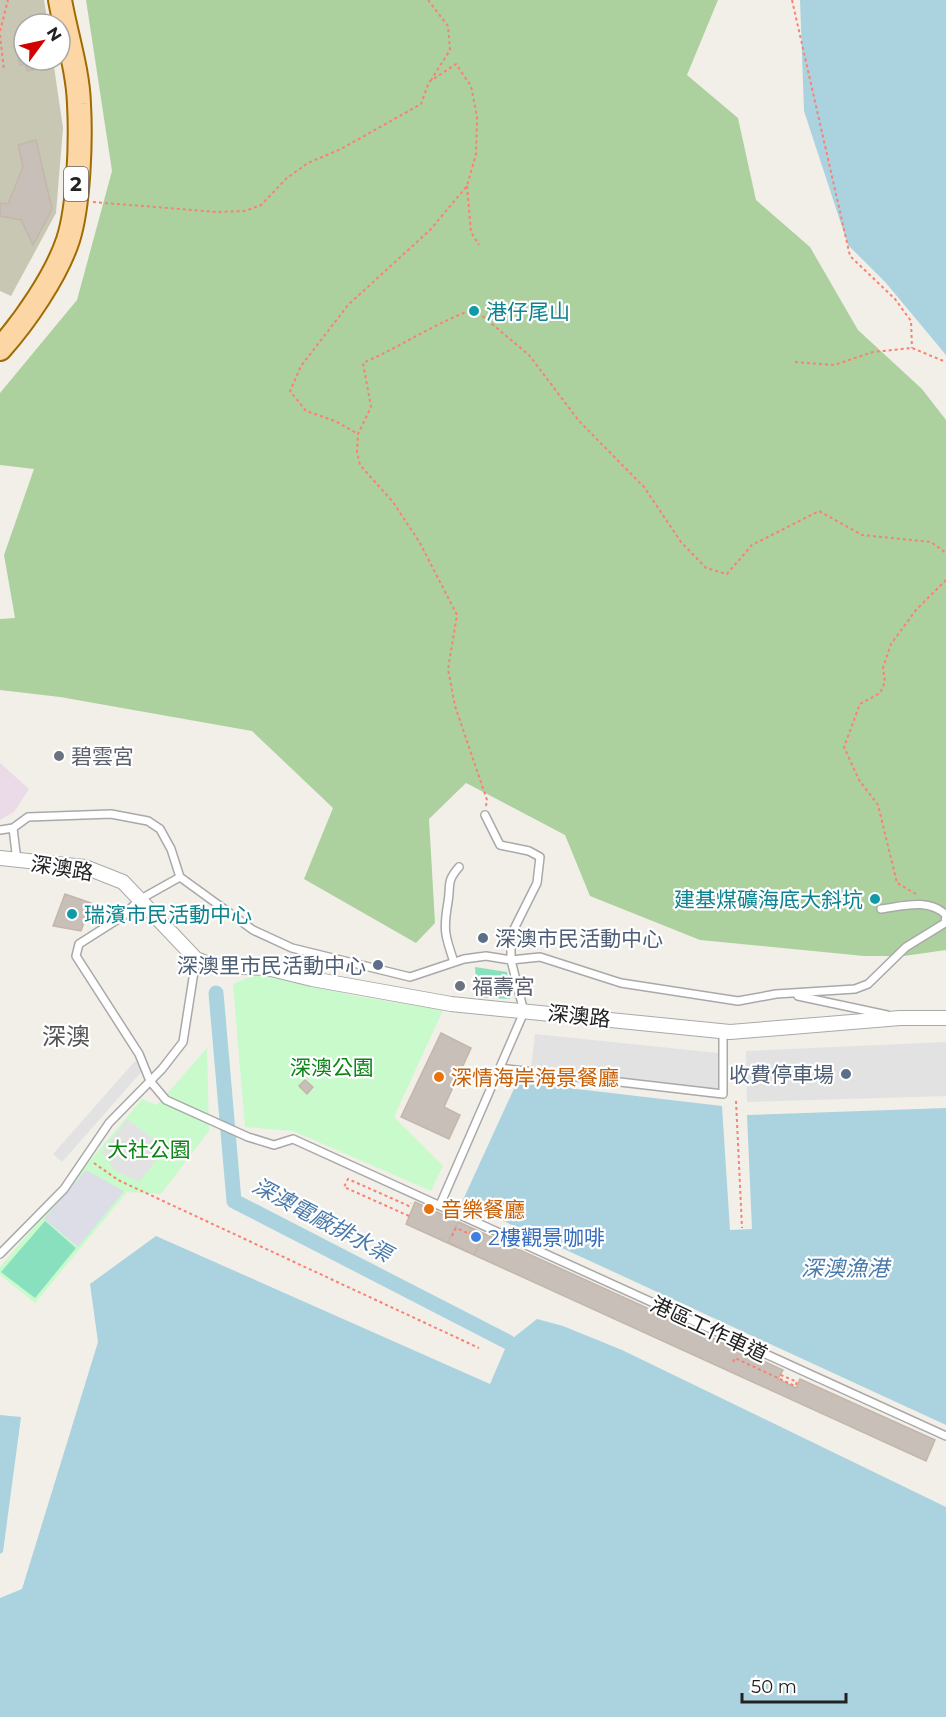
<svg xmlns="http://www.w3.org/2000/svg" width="946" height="1717" viewBox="0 0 946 1717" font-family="Montserrat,'Noto Sans TC',sans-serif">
<rect width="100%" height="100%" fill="#f2efe9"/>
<!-- industrial -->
<path fill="#ebdbe8" d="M0,763L29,789L14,812L0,820Z"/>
<!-- construction -->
<path fill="#c7c7b4" d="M0,0H44L48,24H24V60H53L63,128L56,213L11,296L0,291Z"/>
<!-- forest -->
<path fill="#add19e" d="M86,0H718L687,75L738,118L756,200L810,247L858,330L922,389L946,420V950L904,956H864L700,940L590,896L565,835L466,783L429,819L435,923L416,943L304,879L333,808L252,731L60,697L0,690V619L15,618L4,555L34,469L0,465V393L77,300L112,171Z"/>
<!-- park -->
<path fill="#c8facc" d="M261,972L350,995L443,1010L394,1117L443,1166L431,1191L293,1131L245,1127L233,984Z
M207,1048L209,1131L161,1194L127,1192L35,1303L0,1275V1267L142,1099L157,1105Z"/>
<!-- pitch -->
<path fill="#88e0be" d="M475,967L507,972L510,999L477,997Z
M45,1221L76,1248L35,1298L1,1272Z"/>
<!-- parking -->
<path fill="#e2e2e2" d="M535,1034L718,1053L719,1090L531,1068Z
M946,1042V1096L747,1102L746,1051Z
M135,1061L144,1069L62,1162L53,1154Z
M127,1119L166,1148L139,1182L115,1171L102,1152Z"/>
<!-- plaza -->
<path fill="#dddde8" d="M86,1170L124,1191L78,1247L44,1219Z"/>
<!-- water -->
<path fill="#aad3df" d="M800,0H946V355L886,283L848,245L804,111Z
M517,1082L722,1106L730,1230L752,1229L747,1115L946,1108V1425L462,1202Z
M156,1236L490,1384L508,1342L537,1319L563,1326L622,1350L946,1507V1717H0V1598L22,1589L98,1342L90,1284Z
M0,1415L21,1417L3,1552L0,1554Z"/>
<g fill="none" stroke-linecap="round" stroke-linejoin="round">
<!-- canal -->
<path stroke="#aad3df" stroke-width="15" d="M216,993L234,1201L508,1342"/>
</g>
<!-- building -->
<path fill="#c7bfb8" stroke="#c4b6ab" stroke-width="1.5" d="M24,45V60H35L37,69L27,71L25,64L20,65L16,47Z
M36,140L52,209L33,245L21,220L0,216V203L8,204L23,167L18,145Z
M65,894L91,903L81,931L53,926Z
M441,1033L471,1048L444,1107L460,1115L449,1139L401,1117Z
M305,1080L313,1087L307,1094L299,1086Z
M415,1202L783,1370L778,1379L796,1388L800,1379L935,1440L926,1461L406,1224Z
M458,1222L484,1234L474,1255L448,1242Z"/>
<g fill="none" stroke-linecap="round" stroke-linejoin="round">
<defs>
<path id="lane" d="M13,828L17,861
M0,830L13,828L28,817L111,814L148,821L160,829L171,849L180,877L253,930L292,948L410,977L464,959L486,956L511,960L540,957L621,983L738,1001L776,994L855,989L868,984L906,947L945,923L946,915C929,898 903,906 881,909
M180,877L139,900L123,916L79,944L76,956L139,1054L150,1081L166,1100L248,1137L274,1145L293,1139L946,1436
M454,962C445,936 443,930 448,902C451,884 446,882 459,867
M798,996L887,1015
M500,1068L723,1094V1031
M440,1205L524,1012L511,960V935L537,883L540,857L529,851L500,845L485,815
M0,1254L64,1189L109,1123L162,1069L183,1042L196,959"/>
<path id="street" d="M0,858L85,867L123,882L196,959L214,966L267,968L312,979L451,1004L730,1032L900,1018H946"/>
<path id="primary" d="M0,349C25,321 56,276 68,240C79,206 81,140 79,104C78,70 66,34 60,0"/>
</defs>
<!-- lane casing -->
<use href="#lane" stroke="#a9a9a9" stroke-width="10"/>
<!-- street casing -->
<use href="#street" stroke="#a9a9a9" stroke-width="16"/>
<!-- primary casing -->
<use href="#primary" stroke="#a06b00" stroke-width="26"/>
<!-- path -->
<path stroke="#fa8072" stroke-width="2" stroke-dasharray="3 3" stroke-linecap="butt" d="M428,0L448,26L450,50L431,80
M792,0L850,256L895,299L911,321L912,348
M0,31L8,0
M0,35L4,70
M467,186L471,232L479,245
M93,202L217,212L245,211L261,205L287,178L308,163L341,149L421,104L429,82L456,64L471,86L477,117L476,154L467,186L430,230L348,305L301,366L290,391L306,411L335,421L358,434
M795,362L834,365L873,352L912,348L946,362
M486,806L487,800L455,706L448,669L457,615L420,543L393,502L360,465L357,452L358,434L371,407L363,363C402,346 433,324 474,309L529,355L579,421L644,487L681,542L706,568L727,574L752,545L819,511L862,535L931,542L946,553
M916,894L897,883L878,805L859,780L844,747L860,704L880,693L885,682L883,668L891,644L916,610L946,580
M736,1101L742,1228
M94,1163L118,1180L479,1348
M409,1216L344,1187L348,1179L409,1206L411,1203
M452,1236L456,1228L470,1234L471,1230
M733,1362L735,1358L795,1386L797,1382L781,1375L782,1373"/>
<!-- lane -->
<use href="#lane" stroke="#fff" stroke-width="7"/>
<!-- street -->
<use href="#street" stroke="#fff" stroke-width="14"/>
<!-- primary -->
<use href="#primary" stroke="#fcd6a4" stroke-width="22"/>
</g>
<!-- markers -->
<g fill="#0f9aa8" stroke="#fff" stroke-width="2">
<circle cx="474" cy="311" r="6"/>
<circle cx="875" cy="899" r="6"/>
<circle cx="72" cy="914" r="6"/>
</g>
<g fill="#6b7280" stroke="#fff" stroke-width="2">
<circle cx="59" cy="756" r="6"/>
<circle cx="460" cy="986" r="6"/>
</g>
<g fill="#5c6f8a" stroke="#fff" stroke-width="2">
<circle cx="483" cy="938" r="6"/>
<circle cx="378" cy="965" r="6"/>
<circle cx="846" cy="1074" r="6"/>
</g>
<g fill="#e8710a" stroke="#fff" stroke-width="2">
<circle cx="439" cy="1077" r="6"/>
<circle cx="429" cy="1209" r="6"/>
</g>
<circle fill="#3f7fe0" stroke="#fff" stroke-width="2" cx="476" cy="1237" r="6"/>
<g text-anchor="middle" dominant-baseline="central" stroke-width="4.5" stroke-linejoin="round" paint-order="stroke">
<!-- shield labels -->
<rect fill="#fff" stroke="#646464" stroke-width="1.5" x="64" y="167" width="24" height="34" rx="4.5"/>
<g font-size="20" font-weight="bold" fill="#222">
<text x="76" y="184">2</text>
</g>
<!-- culture labels -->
<g font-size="21" fill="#0d838f" stroke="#fff" text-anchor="start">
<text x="486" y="311">港仔尾山</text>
<text x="863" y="899" text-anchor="end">建基煤礦海底大斜坑</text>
<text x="84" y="914">瑞濱市民活動中心</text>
</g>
<!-- worship labels -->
<g font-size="21" fill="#5b616d" stroke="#fff" text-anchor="start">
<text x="71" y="756">碧雲宮</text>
<text x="472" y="986">福壽宮</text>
</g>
<!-- street labels -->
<g font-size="21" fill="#222" stroke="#fff">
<text transform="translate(62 868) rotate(9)">深澳路</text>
<text transform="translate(579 1016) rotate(6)">深澳路</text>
<text transform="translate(709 1329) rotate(25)">港區工作車道</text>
</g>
<!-- service labels -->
<g font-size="21" fill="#4e5e75" stroke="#fff" text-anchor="end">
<text x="495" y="938" text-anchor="start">深澳市民活動中心</text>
<text x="366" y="965">深澳里市民活動中心</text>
<text x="834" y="1074">收費停車場</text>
</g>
<!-- park labels -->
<g font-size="21" fill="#0c8416" stroke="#fff">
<text x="332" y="1067">深澳公園</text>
<text x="149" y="1149">大社公園</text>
</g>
<!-- food labels -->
<g font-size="21" fill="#c56008" stroke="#fff" text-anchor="start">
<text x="451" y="1077">深情海岸海景餐廳</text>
<text x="441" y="1209">音樂餐廳</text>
</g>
<!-- shop labels -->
<g font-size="21" fill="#366cbe" stroke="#fff" text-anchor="start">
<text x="488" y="1237">2樓觀景咖啡</text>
</g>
<!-- water labels -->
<g font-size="22" font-style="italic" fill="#4a7aab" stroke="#fff">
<text transform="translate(322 1220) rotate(28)">深澳電廠排水渠</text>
<text x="845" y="1268">深澳漁港</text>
</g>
<!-- quarter labels -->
<g font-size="24" fill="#555" stroke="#fff">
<text x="66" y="1036">深澳</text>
</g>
</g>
<!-- north arrow -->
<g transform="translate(42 42) rotate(57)"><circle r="28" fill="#ffffff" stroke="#a7a7a7" stroke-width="1.5"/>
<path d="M0-4.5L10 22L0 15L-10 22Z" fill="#d40000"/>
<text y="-9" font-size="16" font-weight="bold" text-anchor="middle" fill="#222222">N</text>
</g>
<!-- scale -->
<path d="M742 1693v9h104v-9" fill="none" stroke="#222222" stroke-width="3"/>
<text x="751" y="1693" font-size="18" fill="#222222" stroke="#ffffff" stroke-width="4.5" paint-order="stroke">50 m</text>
</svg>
